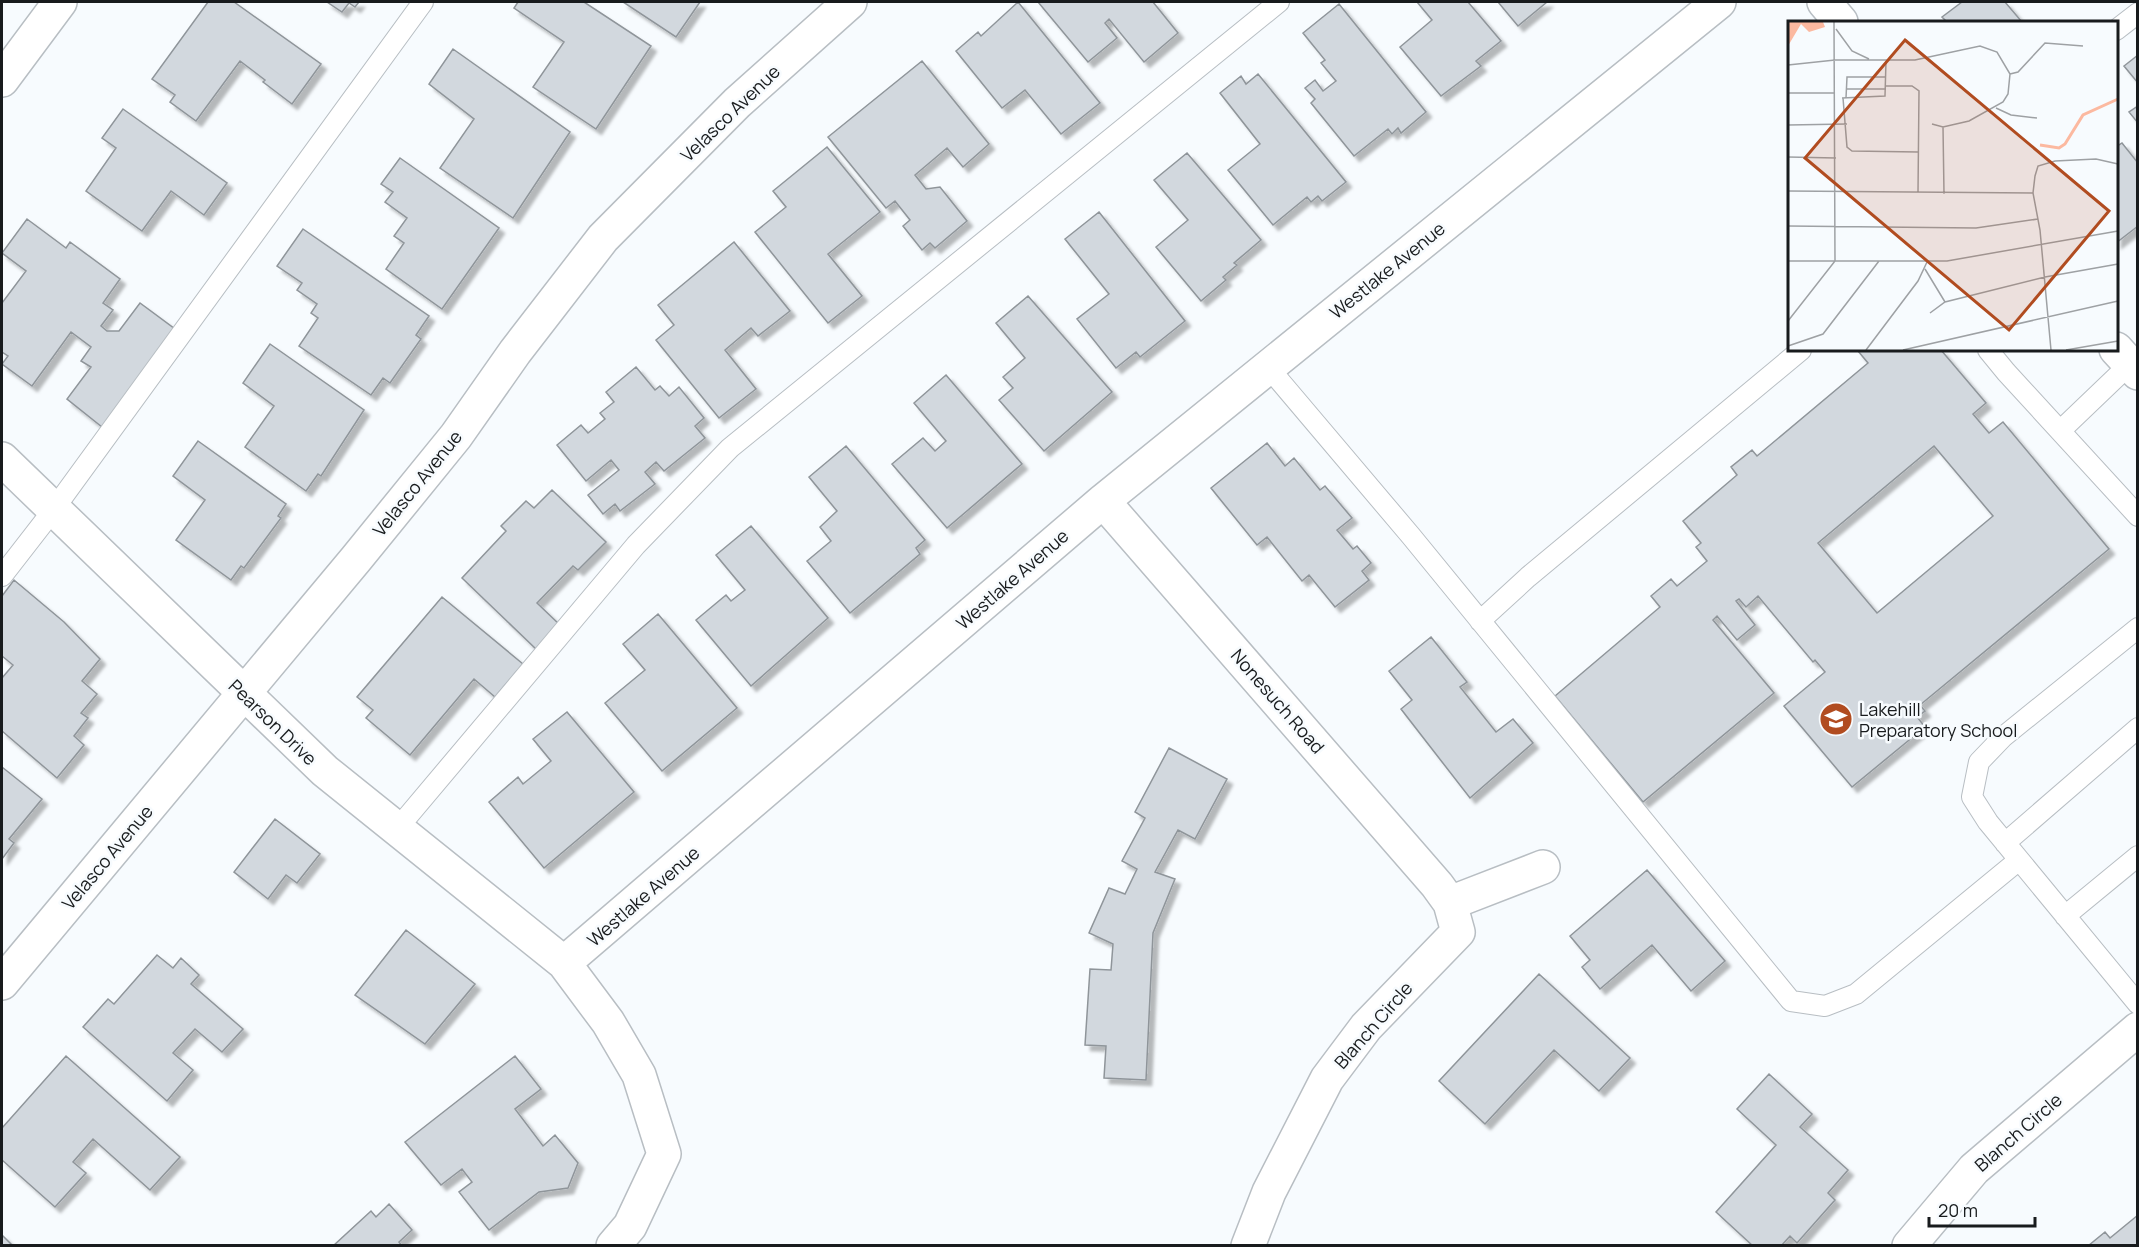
<svg xmlns="http://www.w3.org/2000/svg" width="2139" height="1247" viewBox="0 0 2139 1247" font-family="Manrope,sans-serif">
<defs>
<filter id="shadow"><feDropShadow dx="5.5" dy="5.5" stdDeviation="1.5" flood-color="#0004"/></filter>
</defs>
<rect width="100%" height="100%" fill="#f7fbfe"/>
<!-- building -->
<path fill="#d2d8de" stroke="#8f959a" stroke-width="1.5" fill-rule="evenodd" filter="url(#shadow)" d="M208,2H234L321,64L292,104L263,82L265,80L240,61L196,121L170,102L175,95L152,79Z
M327,2H359L355,7L349,3L342,12Z
M518,2H584L651,46L596,129L533,87L564,42L514,8Z
M623,2H700L676,37Z
M1018,2L1100,103L1061,134L1025,90L1002,108L956,51L978,32L981,36Z
M1038,2H1153L1178,33L1144,62L1109,19L1105,23L1117,38L1088,62Z
M1417,2H1468L1501,41L1476,61L1481,66L1441,96L1400,47L1432,20Z
M1498,2H1547L1518,26Z
M1962,2H2005L2022,22H1947L1942,17Z
M1339,4L1426,112L1401,133L1398,128L1392,134L1388,129L1354,156L1311,103L1315,99L1305,88L1315,80L1323,91L1336,81L1321,63L1325,60L1303,33Z
M453,49L570,132L513,218L440,168L474,119L429,84Z
M2138,55V83L2124,66Z
M922,61L989,144L963,167L947,148L915,175L926,189L940,187L967,221L935,248L930,243L922,250L903,226L910,220L895,201L886,208L828,137Z
M1258,74L1346,182L1322,201L1318,196L1311,202L1307,197L1273,225L1228,170L1260,144L1220,93L1241,76L1246,84Z
M2138,106V123L2129,112Z
M123,109L227,183L204,215L171,191L142,231L86,191L116,148L102,138Z
M2122,143L2138,163V226L2116,243V147Z
M827,147L880,212L828,254L862,296L828,323L755,232L786,207L773,191Z
M1187,153L1261,240L1234,263L1237,265L1223,277L1226,280L1201,301L1156,247L1188,220L1154,180Z
M400,158L499,228L442,309L386,269L404,243L394,236L407,218L385,202L393,192L381,184Z
M1099,212L1185,321L1140,357L1136,352L1116,368L1077,319L1109,294L1065,239Z
M27,219L66,248L70,242L120,279L103,303L113,310L101,326L107,331H119L140,303L175,329L102,427L67,399L91,367L81,361L91,347L71,332L32,386L2,364L8,356L2,352V303L26,271L2,253Z
M303,229L429,316L416,335L421,339L390,383L383,378L371,395L299,346L318,318L311,313L317,304L297,290L302,283L277,266Z
M734,242L790,311L758,336L751,328L725,350L756,389L719,418L656,340L674,325L658,305Z
M1028,296L1112,392L1044,451L999,400L1013,388L1003,377L1025,358L996,323Z
M270,344L364,410L321,476L318,474L306,491L245,447L274,406L243,383Z
M1859,350H1941L1986,403L1973,414L1989,433L2003,422L2109,549L1920,705L1925,711L1917,717L1925,727L1852,787L1784,706L1825,672L1815,660L1813,662L1758,596L1746,607L1739,599L1736,601L1755,625L1737,640L1717,616L1713,620L1774,693L1643,802L1555,696L1660,607L1651,596L1671,579L1677,586L1707,561L1696,547L1701,543L1683,521L1737,475L1731,467L1752,450L1757,456L1868,363L1858,351ZM1934,446L1993,516L1877,613L1818,543Z
M636,367L655,390L660,386L669,396L679,387L704,418L695,426L705,438L664,471L656,462L645,472L655,484L620,511L615,504L603,514L588,495L619,470L611,460L586,481L557,445L581,425L588,433L605,419L600,413L614,402L606,392Z
M946,375L1022,464L947,528L892,464L923,438L935,451L946,441L914,403Z
M198,441L286,504L278,516L281,518L244,568L241,566L231,580L176,540L205,500L173,476Z
M1267,443L1285,466L1294,458L1320,490L1325,486L1352,518L1337,530L1353,549L1357,546L1371,563L1362,571L1369,580L1335,607L1309,575L1302,581L1267,537L1257,545L1211,488Z
M846,446L925,540L916,548L920,554L850,613L807,561L831,541L820,527L837,511L809,477Z
M552,490L606,542L578,570L573,566L537,603L561,626L537,650L462,578L506,531L501,526L526,501L534,508Z
M751,526L828,618L751,686L696,620L726,595L731,601L745,590L716,555Z
M14,580L64,622L100,659L82,681L97,694L81,713L88,718L74,736L84,745L57,778L2,731V678L13,665L2,656V596Z
M442,597L523,664L495,697L474,679L410,755L366,718L373,710L357,697Z
M658,614L737,708L662,771L605,703L645,670L623,644Z
M1431,637L1467,682L1460,687L1496,732L1513,719L1533,743L1470,798L1401,709L1412,700L1389,671Z
M567,712L634,792L544,868L489,802L518,777L523,784L551,761L533,739Z
M1169,748L1227,779L1195,839L1178,830L1155,872L1175,879L1153,933L1146,1080L1104,1078L1106,1046L1085,1045L1090,969L1111,970L1113,944L1089,933L1109,888L1125,894L1137,869L1122,861L1145,818L1135,812Z
M2,767L42,799L9,839L14,843L2,859Z
M275,819L320,854L297,883L286,875L268,899L234,872Z
M1647,870L1725,961L1691,991L1652,945L1600,989L1582,967L1590,960L1570,936Z
M406,930L475,984L425,1044L355,995Z
M157,955L173,968L181,958L199,975L191,984L243,1029L222,1052L195,1029L173,1053L193,1070L167,1101L83,1027L108,999L114,1004Z
M1539,974L1630,1058L1599,1091L1554,1050L1485,1124L1439,1081Z
M66,1056L180,1157L150,1190L93,1139L73,1162L86,1173L55,1207L2,1160V1128Z
M515,1056L541,1089L515,1109L543,1146L555,1135L578,1163L568,1188L539,1192L489,1230L459,1192L472,1182L462,1169L441,1185L405,1142Z
M1769,1074L1812,1114L1800,1127L1848,1170L1828,1193L1835,1200L1797,1243L1790,1236L1781,1246H1753L1716,1212L1776,1145L1737,1109Z
M389,1204L412,1230L399,1242L402,1246H333L371,1211L376,1217Z
M2138,1215V1246H2088L2105,1232L2110,1238Z
M2,1235L13,1246H2Z"/>
<g fill="none" stroke-linecap="round" stroke-linejoin="round">
<defs>
<path id="service" d="M2116,30L2138,13
M1988,350L2006,372L2138,516
M1268,367L1411,536L1791,1001L1825,1006L1856,994L2019,860
M2060,431L2130,364
M2,576L54,509L423,2
M1480,621L1528,577L1801,350
M2138,628L2003,737L1979,762L1972,797L1988,822L2138,1004
M397,829L636,545L730,448L1279,2
M2005,843L2138,728
M2065,916L2138,856"/>
<path id="minor" d="M1824,2L1841,22
M2,80L60,2
M2116,349L2138,373
M2,459L325,771L564,963L608,1022L639,1075L664,1154L630,1226L613,1246
M1103,501L1437,885L1450,903
M564,963L1103,501L1719,2
M2,983L356,559L456,436L515,352L603,238L737,103L850,2
M1248,1246L1269,1192L1327,1079L1366,1027L1458,932L1450,903L1543,867
M1909,1246L1974,1169L2138,1029"/>
</defs>
<!-- service casing -->
<use href="#service" stroke="#b8bec3" stroke-width="22"/>
<!-- minor casing -->
<use href="#minor" stroke="#b8bec3" stroke-width="36"/>
<!-- service -->
<use href="#service" stroke="#fff" stroke-width="20"/>
<!-- minor -->
<use href="#minor" stroke="#fff" stroke-width="33"/>
</g>
<!-- icons -->
<defs>
<symbol id="school-disc" viewBox="-11 -11 22 22"><circle r="9.5" fill="#b14c20" stroke="#f7fbfe"/><path d="M0-5L7-2L0 1L-7-2ZM-4 1L0 2.5L4 1V4Q0 6-4 4Z" fill="#fff"/></symbol>
</defs>
<g fill-rule="evenodd">
<use href="#school-disc" x="1817" y="700" width="38" height="38"/>
</g>
<g text-anchor="middle" dominant-baseline="central" stroke-width="5" stroke-linejoin="round" paint-order="stroke">
<!-- street labels -->
<g font-size="18" fill="#181b1d" stroke="#f7fbfe">
<text transform="translate(730 113) rotate(-44)">Velasco Avenue</text>
<text transform="translate(1387 270) rotate(-39)">Westlake Avenue</text>
<text transform="translate(417 483) rotate(-51)">Velasco Avenue</text>
<text transform="translate(1012 579) rotate(-41)">Westlake Avenue</text>
<text transform="translate(1278 701) rotate(49)">Nonesuch Road</text>
<text transform="translate(273 722) rotate(44)">Pearson Drive</text>
<text transform="translate(107 857) rotate(-50)">Velasco Avenue</text>
<text transform="translate(643 896) rotate(-41)">Westlake Avenue</text>
<text transform="translate(1373 1025) rotate(-49)">Blanch Circle</text>
<text transform="translate(2018 1132) rotate(-41)">Blanch Circle</text>
</g>
<!-- poi labels -->
<g font-size="18" fill="#181b1d" stroke="#f7fbfe" text-anchor="start">
<text x="1859" y="709">Lakehill<tspan x="1859" dy="21">Preparatory School</tspan></text>
</g>
</g>
<!-- overview -->
<g transform="translate(1788 21)">
<rect width="330" height="330" fill="#f7fbfe"/>
<path d="M0,1H35L37,6L21,11L13,3L0,25Z" fill="#fcb9a0"/>
<path fill="none" stroke="#fcb9a0" stroke-width="3" d="M252,124L271,127L277,123L295,94L330,78"/>
<path fill="none" stroke="#9ea1a4" stroke-width="1.5" d="M48,8L64,30L81,38M0,44L47,39H127L192,25L209,31L222,53L220,73L215,81L181,100L155,106L144,103M222,53L230,51L257,22L295,25M98,65H124L131,70L130,172M58,68H98M0,72H47M54,77L97,75L98,40M55,77L59,126L64,130L130,131M58,77L59,56H98M208,87L223,94L249,97M0,104L59,103M155,106L156,173M0,136L48,137M0,170L245,172M0,205L188,207L250,198M0,240H159L330,210M137,248L157,281M142,292L157,281L257,256L330,243M0,300L47,240L46,1M0,325L35,313L91,240M78,329L130,260L139,241M115,329L330,280M263,329L252,209L245,172L247,155L250,145L267,140L308,138L330,143M278,329L330,320"/>
<path fill="#b14c20" fill-opacity="0.15" stroke="#b14c20" stroke-width="3" d="M117,19L321,190L221,309L17,137Z"/>
<rect width="330" height="330" fill="none" stroke="#181b1d" stroke-width="3"/>
</g>
<!-- border -->
<rect width="2139" height="1247" fill="none" stroke="#181b1d" stroke-width="6"/>
<!-- scale -->
<path d="M1929 1217v9h106v-9" fill="none" stroke="#181b1d" stroke-width="3"/>
<text x="1938" y="1217" font-size="18" fill="#181b1d" stroke="#f7fbfe" stroke-width="4.5" paint-order="stroke">20 m</text>
</svg>
